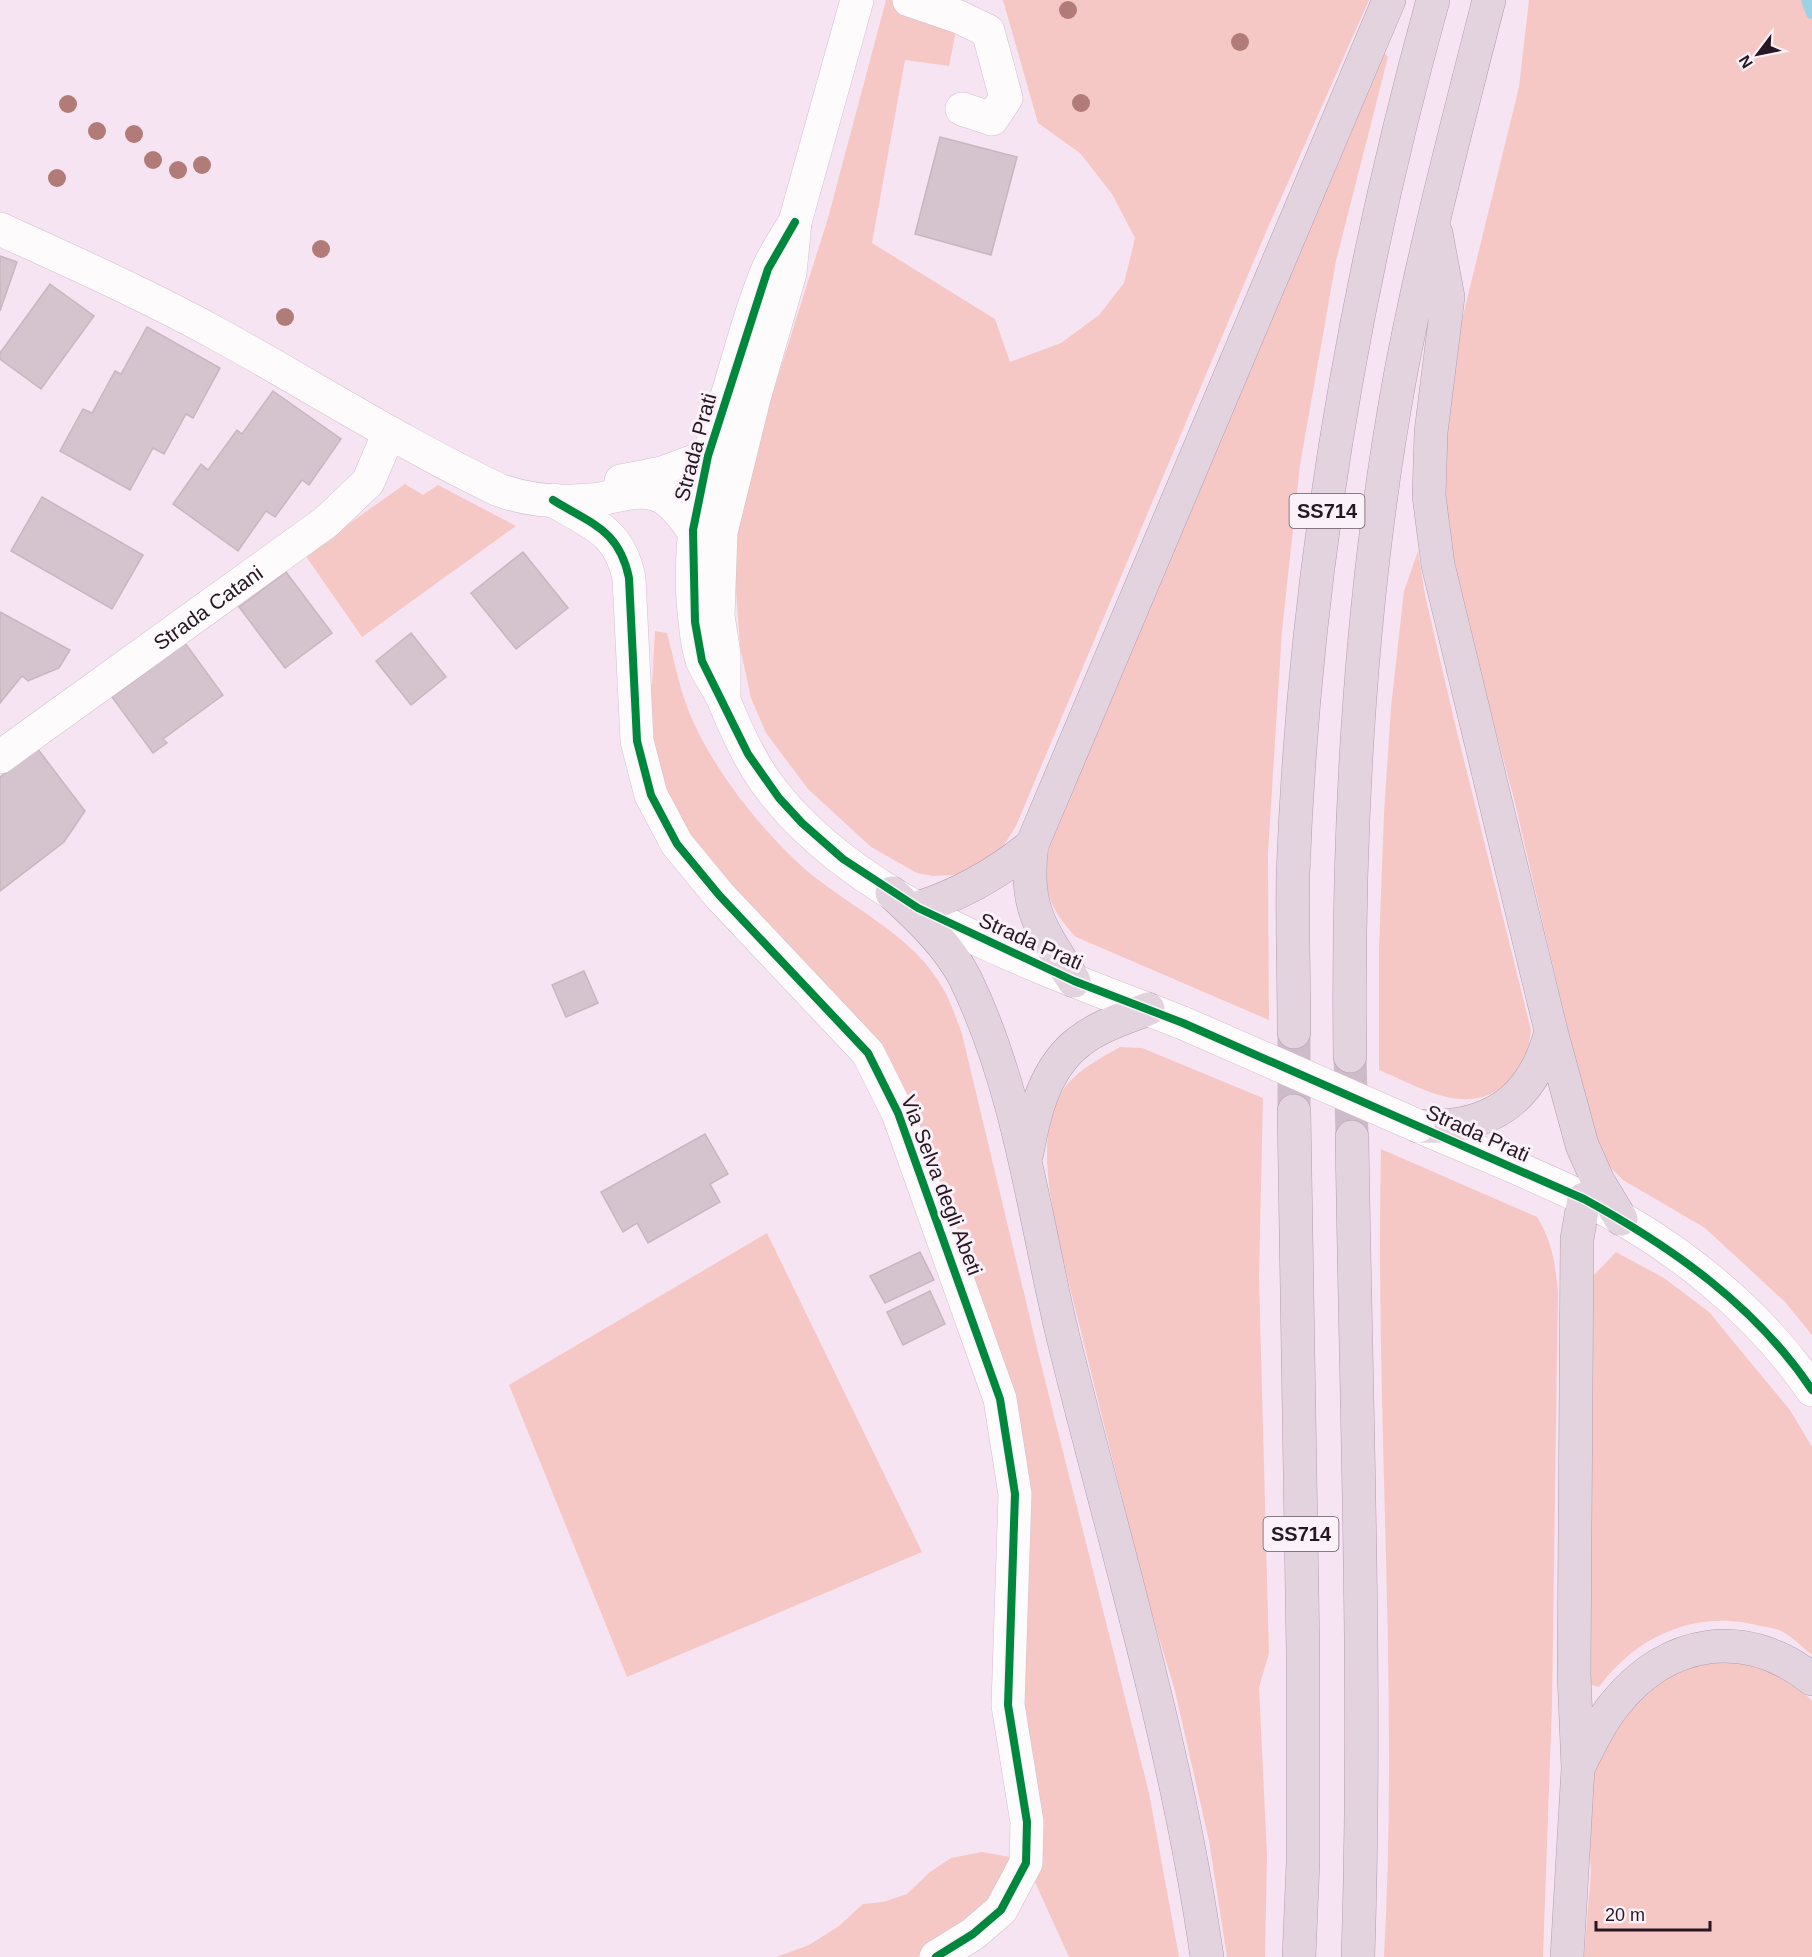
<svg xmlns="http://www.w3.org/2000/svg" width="1812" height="1957" viewBox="0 0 1812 1957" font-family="Helvetica,sans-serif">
<rect width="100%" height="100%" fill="#f7e4f2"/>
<!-- green -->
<path fill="#f6c8c5" d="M886,0H962L949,66L905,60L872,243L995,319L1010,362L1061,343L1099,315L1124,283L1135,238L1112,194L1080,153L1038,123L1003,0H1369L1266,232L1016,826L1001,850L968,871L953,875L933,876L917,873L871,847L808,789L766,733L751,698L740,647L734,561L740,519L753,456L828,218Z
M1529,0H1812V1335L1785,1302L1705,1228L1623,1180L1606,1163L1593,1138L1514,799L1450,560L1445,481L1447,417L1458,336L1519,87Z
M1381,50L1388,57L1336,261L1300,465L1282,631L1268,853L1269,1020L1076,937C1043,903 1040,876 1054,831Z
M405,484L423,495L438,485L516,526L362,637L305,555Z
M1418,551L1425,595L1456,728L1531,1030C1528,1054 1522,1071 1503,1086C1465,1117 1418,1086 1379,1070V947L1384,813L1391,707L1404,591Z
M655,631L667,633C673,656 678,681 686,704C706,759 753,820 795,860C843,906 913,931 945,992C952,1005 957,1021 962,1034L1039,1356L1149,1793L1179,1957H1069L1029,1869L1007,1377L969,1261L936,1179L863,1024L807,964L735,893L687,834L662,784L643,687L652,684Z
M1120,1047L1142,1048L1263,1098L1259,1277L1269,1653L1259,1687L1267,1855L1265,1957H1227L1209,1841L1175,1691L1147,1598L1056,1231C1049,1186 1036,1128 1065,1087C1079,1069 1101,1058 1120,1047Z
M1381,1149L1537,1217C1552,1241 1555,1263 1558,1291L1552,1705L1543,1957H1384C1399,1688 1375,1419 1381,1149Z
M767,1233L922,1552L627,1677L509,1385Z
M1616,1252L1664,1278L1709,1312L1790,1410L1812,1447V1655C1803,1648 1793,1637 1783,1632C1776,1628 1764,1627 1756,1625C1694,1610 1636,1637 1599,1687L1588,1684L1591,1278Z
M1732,1656L1792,1681L1812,1701V1957H1584L1591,1871L1588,1825L1592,1778L1625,1705L1668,1669Z
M982,1852L1010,1857L999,1908L930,1957H776L809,1945L839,1926L863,1904L883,1902L907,1894L930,1872L951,1858Z"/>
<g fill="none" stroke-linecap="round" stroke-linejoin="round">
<!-- stream -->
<path stroke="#9cd2e5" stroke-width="12" d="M1807,0L1812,13"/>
</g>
<!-- building -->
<path fill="#d5c3cd" stroke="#c8b6c0" stroke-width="1.5" d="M940,137L1017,157L991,255L915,234Z
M0,256L17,262L0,311Z
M50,284L94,316L41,389L0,359V353Z
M147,327L220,368L193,418L186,414L164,454L153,448L130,490L60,451L83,409L92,413L115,371L121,374Z
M273,391L341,439L309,485L302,480L275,517L266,511L238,551L173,504L201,464L208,470L237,430L242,434Z
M42,497L143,555L112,609L11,551Z
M523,552L568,608L516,649L471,593Z
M286,572L332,633L285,668L239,607Z
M0,612L70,650L59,668L28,681L22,676L0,703Z
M411,633L446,677L411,705L376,661Z
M185,643L223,695L163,739L167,743L153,753L112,697Z
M37,748L85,811L64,842L0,891V777Z
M584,971L598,1003L566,1017L552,985Z
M705,1134L728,1174L710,1184L720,1202L648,1243L637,1223L623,1232L601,1192Z
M920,1252L934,1280L885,1303L870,1276Z
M930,1291L945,1324L903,1345L887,1312Z"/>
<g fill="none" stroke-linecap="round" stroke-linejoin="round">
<!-- highway-tunnel -->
<path stroke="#cdbbc9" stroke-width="33" stroke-dasharray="33 16" stroke-linecap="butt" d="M1294,1032V1111
M1350,1056L1352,1137"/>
<defs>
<g id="minor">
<path d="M909,0L959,17L988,31L1006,98L992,119L962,109"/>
<path d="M795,222C786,237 775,253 768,269C749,313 738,363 723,409C702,475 689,531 693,601C695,620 696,642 702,660C708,675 719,688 725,703C736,730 748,757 765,781C854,906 1045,969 1183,1023"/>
<path d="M0,229C74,263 149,296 221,336C313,387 403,444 499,490C527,500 559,503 590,500C612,499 641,485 662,497C675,504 684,518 693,530"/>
<path d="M621,481L662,473L708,456"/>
<path d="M553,500C591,524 619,529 629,578L637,741L651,795L677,844L719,895L868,1053L898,1113L1000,1399L1015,1494L1008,1705L1027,1822L1026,1863L1001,1910L973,1934L936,1957"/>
<path d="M724,692V654L718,616L721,532L754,398L790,273L795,222L857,0"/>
<path id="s1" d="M0,757L326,522L368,482L389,433"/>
<path d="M1418,1126C1473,1150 1530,1172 1585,1199C1672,1242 1757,1309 1812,1390"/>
</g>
<path id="highway" d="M1436,233L1448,297L1431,432L1429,496L1438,565L1551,1031L1582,1145L1598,1181L1621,1219
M892,893C919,918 948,945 965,978C1020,1091 1034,1217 1063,1337C1114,1543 1177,1747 1207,1957
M918,908C961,894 997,874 1032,845
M1074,981C1042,930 1023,908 1032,845L1389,0
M1294,1032C1294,979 1292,927 1293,874C1304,578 1354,285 1433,0
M1350,1056C1347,829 1359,601 1400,377C1424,250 1457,125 1489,0
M1294,1111L1303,1652V1862L1299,1957
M1418,1126C1489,1130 1533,1101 1551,1031
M1352,1137C1356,1410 1367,1684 1358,1957
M1027,1153C1034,1113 1045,1067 1080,1041C1099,1026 1125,1018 1148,1009
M1578,1768C1589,1747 1599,1723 1615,1704C1667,1639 1745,1626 1812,1679
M1567,1957L1578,1768L1574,1674L1577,1239L1584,1199"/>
</defs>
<!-- minor casing -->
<use href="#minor" stroke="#d2c1ce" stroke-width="34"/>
<!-- highway casing -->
<use href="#highway" stroke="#b39daf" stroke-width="34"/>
<!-- minor -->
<use href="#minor" stroke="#fefbfd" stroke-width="33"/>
<!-- highway -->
<use href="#highway" stroke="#e2d3df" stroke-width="33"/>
<defs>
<path id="minor-bridge" d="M1183,1023L1418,1126"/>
</defs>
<!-- minor-bridge casing -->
<use href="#minor-bridge" stroke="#d2c1ce" stroke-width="34" stroke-linecap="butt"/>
<!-- minor-bridge -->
<use href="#minor-bridge" stroke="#fefbfd" stroke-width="33"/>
<defs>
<path id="cycleway" d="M795,222L768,269L708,456L693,530L695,622L702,661L748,754L779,798L802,823L843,859L918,908L1074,981L1183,1023L1584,1199C1672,1247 1756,1306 1812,1390
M553,500C591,524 619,529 629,578L637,741L651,795L677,844L719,895L868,1053L898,1113L1000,1399L1015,1494L1008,1705L1027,1822L1026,1863L1001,1910L973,1934L936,1957"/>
</defs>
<!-- cycleway casing -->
<use href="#cycleway" stroke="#fbf2f9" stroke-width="11"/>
<!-- cycleway -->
<use href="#cycleway" stroke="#00873e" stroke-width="8"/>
</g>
<!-- trees -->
<g fill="#b17c77">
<circle cx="1068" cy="10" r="9"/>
<circle cx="1240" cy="42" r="9"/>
<circle cx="1081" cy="103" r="9"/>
<circle cx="68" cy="104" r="9"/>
<circle cx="97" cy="131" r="9"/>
<circle cx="134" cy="134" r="9"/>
<circle cx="153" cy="160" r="9"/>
<circle cx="202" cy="165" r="9"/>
<circle cx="178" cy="170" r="9"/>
<circle cx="57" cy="178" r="9"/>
<circle cx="321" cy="249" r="9"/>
<circle cx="285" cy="317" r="9"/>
</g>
<g text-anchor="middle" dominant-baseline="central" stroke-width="6" stroke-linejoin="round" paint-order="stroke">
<!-- shield labels -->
<g fill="#fbf2f9" stroke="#665963" stroke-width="1.5">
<rect x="1289.5" y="494" width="75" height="34" rx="4.5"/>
<rect x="1263.5" y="1517" width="75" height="34" rx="4.5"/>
</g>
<g font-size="20" font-weight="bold" fill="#261723">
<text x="1327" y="511">SS714</text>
<text x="1301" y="1534">SS714</text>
</g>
<!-- street labels -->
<g font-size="21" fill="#261723" stroke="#fbf2f9">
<text transform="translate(695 447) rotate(-75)">Strada Prati</text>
<text stroke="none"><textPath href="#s1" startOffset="256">Strada Catani</textPath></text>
<text transform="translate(1031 941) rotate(24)">Strada Prati</text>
<text transform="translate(1478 1133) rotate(24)">Strada Prati</text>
<text transform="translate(942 1185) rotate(69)">Via Selva degli Abeti</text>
</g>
</g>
<!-- north arrow -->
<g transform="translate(1758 54) rotate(238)" stroke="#fbf2f9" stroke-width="4.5" paint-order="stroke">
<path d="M0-4.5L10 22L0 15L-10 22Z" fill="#261723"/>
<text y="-9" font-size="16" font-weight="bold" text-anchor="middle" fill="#261723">N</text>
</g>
<!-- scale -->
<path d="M1596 1921v9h114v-9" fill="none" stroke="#261723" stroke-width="3"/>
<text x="1605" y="1921" font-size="18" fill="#261723" stroke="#fbf2f9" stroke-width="4.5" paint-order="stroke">20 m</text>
</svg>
